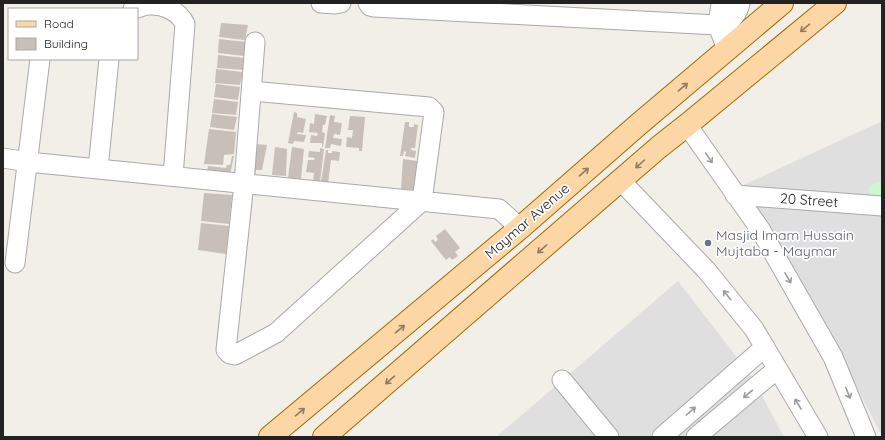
<svg xmlns="http://www.w3.org/2000/svg" width="885" height="440" viewBox="0 0 885 440" font-family="Quicksand,sans-serif">
<rect width="100%" height="100%" fill="#f2efe9"/>
<!-- residential -->
<path fill="#e0dfdf" d="M882,121V436L817,310L739,187Z
M678,281L752,377L784,437H496Z"/>
<!-- park -->
<path fill="#c8facc" d="M882,181V199L869,198L870,186Z"/>
<!-- building -->
<path fill="#c7bfb8" d="M221,23L248,25L245,40L219,37Z
M219,39L246,42L244,56L218,53Z
M218,55L244,58L243,70L217,68Z
M216,69L243,72L240,85L215,83Z
M216,84L240,87L238,100L214,97Z
M214,99L238,102L236,115L212,113Z
M294,112L297,113V117L306,119L303,133L298,132L297,134L306,135L304,142L294,141L293,144L288,143Z
M212,114L237,117L234,130L210,127Z
M315,114L327,116L325,125H323L322,132L325,133L323,147H322V143H310L311,135L317,136L318,133L309,132L310,123L314,124Z
M330,115L335,116L334,122L342,123L340,135L334,134L333,138L342,139L341,146L331,144L330,148H325Z
M350,116L365,117L362,151H359V148L346,147L347,137L352,138L353,130H348Z
M405,122H409V127H414V124L418,125L415,148H411V150L416,151L415,158L405,156L406,152L404,151L403,156H400Z
M209,129L236,132L234,154L224,155L223,165L204,164Z
M255,144L267,145L262,170H256L255,175H248Z
M275,147L287,149L286,176L272,175Z
M292,147L304,149L301,179L288,178Z
M320,148L324,149L320,182L313,181L314,173L306,172L308,160H314L315,158L308,157L309,151L320,152Z
M326,150H328V153H332V151L340,152L339,161L331,160L328,183L321,182Z
M232,156H234L230,175L207,172L208,166L226,168L227,165H230Z
M403,159L417,161L415,190L401,189Z
M204,193L232,195L229,224L201,221Z
M201,223L229,226L226,254L198,250Z
M445,229L460,248L455,252L458,256L452,260L450,257L446,260L431,241L433,239L435,242L438,240L436,236Z"/>
<g fill="none" stroke-linecap="round" stroke-linejoin="round">
<defs>
<path id="minor" d="M321,3L335,4L341,3
M368,3L370,6L374,7L718,25
M721,3L718,25L727,50
M133,9C139,8 144,5 149,5C163,4 179,11 185,24L173,176
M720,31C728,23 738,15 740,3
M252,91L429,107L434,112L422,201L276,333L235,355L230,354L226,350L244,183L255,42
M687,125L760,229L797,294L833,357L866,437
M3,158L28,162L499,209L520,228
M98,169L109,59
M621,181L707,271L754,329L818,437
M735,195L882,206
M15,263L40,59
M562,380L609,437
M662,437L765,347
M696,437L777,369"/>
<path id="major" d="M270,437L520,228L639,124L782,3
M324,437L659,147L687,125L835,3"/>
</defs>
<!-- minor casing -->
<use href="#minor" stroke="#a9a9a9" stroke-width="21"/>
<!-- major casing -->
<use href="#major" stroke="#a06b00" stroke-width="24"/>
<!-- minor -->
<use href="#minor" stroke="#fff" stroke-width="19"/>
<!-- major -->
<use href="#major" stroke="#fcd6a4" stroke-width="22"/>
</g>
<!-- one-way arrows -->
<defs><path id="oneway-shaft" d="M-6 0H5M1.5-3L5.5 0L1.5 3" fill="none" stroke-width="1.6" stroke-linecap="round" stroke-linejoin="round"/></defs>
<g stroke="#8f7c63">
<use href="#oneway-shaft" transform="translate(805 28) rotate(140)"/>
<use href="#oneway-shaft" transform="translate(683 87) rotate(-40)"/>
<use href="#oneway-shaft" transform="translate(640 164) rotate(138)"/>
<use href="#oneway-shaft" transform="translate(584 172) rotate(-41)"/>
<use href="#oneway-shaft" transform="translate(542 249) rotate(139)"/>
<use href="#oneway-shaft" transform="translate(400 329) rotate(-40)"/>
<use href="#oneway-shaft" transform="translate(390 380) rotate(139)"/>
<use href="#oneway-shaft" transform="translate(300 412) rotate(-40)"/>
</g>
<g stroke="#9c9c9c">
<use href="#oneway-shaft" transform="translate(709 158) rotate(56)"/>
<use href="#oneway-shaft" transform="translate(788 278) rotate(60)"/>
<use href="#oneway-shaft" transform="translate(727 295) rotate(-129)"/>
<use href="#oneway-shaft" transform="translate(848 393) rotate(68)"/>
<use href="#oneway-shaft" transform="translate(748 394) rotate(140)"/>
<use href="#oneway-shaft" transform="translate(798 404) rotate(-121)"/>
<use href="#oneway-shaft" transform="translate(691 411) rotate(-41)"/>
</g>
<!-- markers -->
<circle fill="#6b7280" stroke="#fff" stroke-width="1.5" cx="708" cy="243" r="4"/>
<g text-anchor="middle" dominant-baseline="central" stroke-width="3.5" stroke-linejoin="round" paint-order="stroke">
<!-- street labels -->
<g font-size="14" fill="#222" stroke="#fff">
<text transform="translate(809 200) rotate(4)">20 Street</text>
<text transform="translate(527 221) rotate(-41)">Maymar Avenue</text>
</g>
<!-- worship labels -->
<g font-size="14" fill="#5b616d" stroke="#fff" text-anchor="start">
<text x="716" y="235">Masjid Imam Hussain<tspan x="716" dy="16">Mujtaba - Maymar</tspan></text>
</g>
</g>
<!-- border -->
<rect width="885" height="440" fill="none" stroke="#222222" stroke-width="8"/>
<!-- legend -->
<rect x="8" y="8" width="130" height="52" fill="#ffffff" stroke="#a7a7a7"/>
<rect x="16" y="21" width="20" height="6" fill="#fcd6a4" stroke="#a7a7a7"/>
<text x="44" y="28" font-size="12" fill="#222222">Road</text>
<rect x="16" y="38" width="20" height="12" fill="#c7bfb8" stroke="#a7a7a7"/>
<text x="44" y="48" font-size="12" fill="#222222">Building</text>
</svg>
